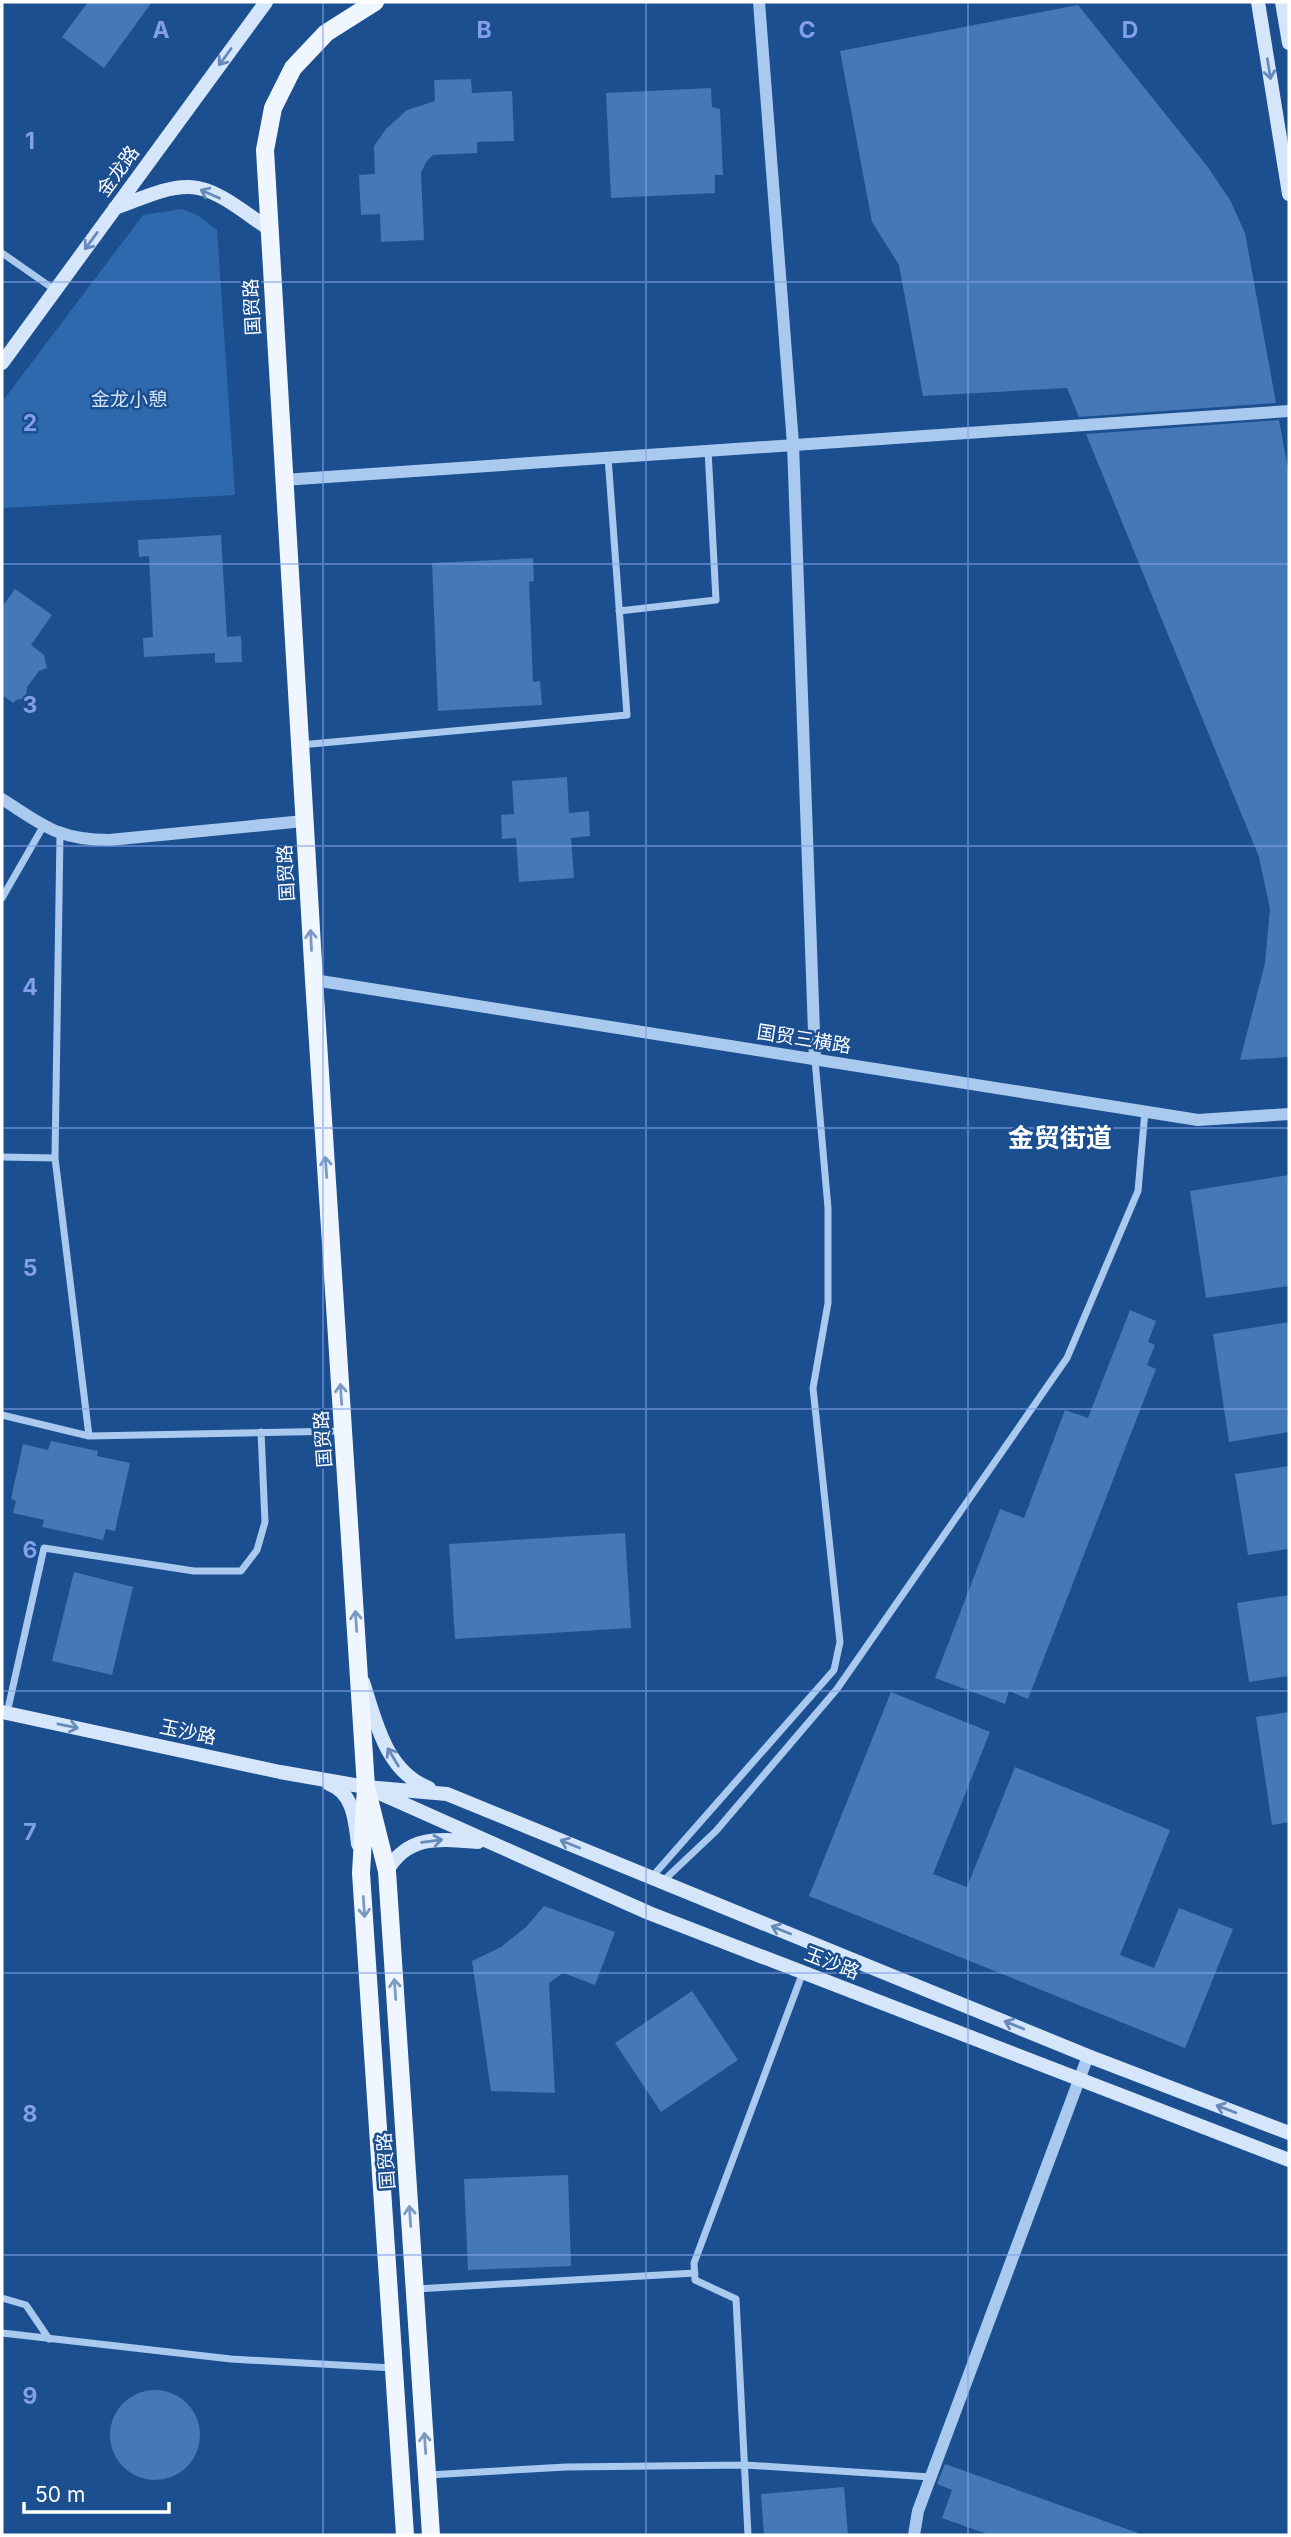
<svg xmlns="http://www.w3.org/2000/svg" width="1291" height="2537" viewBox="0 0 1291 2537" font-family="Inter,'Noto Sans SC',sans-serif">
<rect width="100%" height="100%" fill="#1b4f8f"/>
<!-- green -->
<path fill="#2e69ad" d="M182,209L199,216L217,230L235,495L2,508V402L143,215Z"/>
<!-- building -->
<path fill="#4478b7" d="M88,2H152L104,68L62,37Z
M1078,5L1207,166L1230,200L1245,233L1276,403L1079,417L1067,388L923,396L899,265L872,222L840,51Z
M471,79L472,93L512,91L514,141L477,142V153L433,155L426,162L421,173L424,240L381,242L380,214L361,215L359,175L375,174L374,146L386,129L407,110L435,101L434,80Z
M711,88L712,107L720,109L723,175H715V193L611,198L606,93Z
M1279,420L1289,474V1057L1240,1060L1265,963L1270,909L1259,857L1086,434Z
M221,535L227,637L241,636L242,662L215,663V653L144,657L143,638L153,637L149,556L139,557L138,540Z
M533,558L534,581L529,582L533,682L540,681L542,705L438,711L432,563Z
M15,589L52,615L31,645L44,655L47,668L39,671L27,687L26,698L16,700L13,703L2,695V607Z
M567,777L569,813L589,811L590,836L571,838L574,878L519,882L516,838L502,839L501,815L514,814L512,781Z
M1289,1175V1286L1206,1298L1190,1191Z
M1130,1310L1156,1321L1148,1342L1155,1345L1147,1365L1156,1369L1028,1699L1009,1691L1005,1704L935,1678L1000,1509L1024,1518L1065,1410L1088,1418Z
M1289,1322V1432L1229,1442L1213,1334Z
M51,1441L98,1451L97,1456L130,1463L115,1531L106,1529L103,1540L42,1527L44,1520L13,1513L16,1501L11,1499L23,1444L48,1450Z
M1289,1466V1549L1248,1555L1235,1474Z
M625,1533L631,1628L455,1639L449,1544Z
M74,1572L133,1587L112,1675L52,1661Z
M1289,1595V1676L1249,1682L1237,1603Z
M891,1692L990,1732L933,1874L967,1887L1015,1767L1170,1830L1120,1955L1154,1968L1179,1908L1233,1929L1185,2048L809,1896Z
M1289,1712V1822L1272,1825L1256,1717Z
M544,1906L615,1932L595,1985L563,1973L549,1983L555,2093L491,2091L472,1961L501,1947L526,1927Z
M692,1991L738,2060L661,2112L615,2043Z
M568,2175L571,2266L468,2270L464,2179Z
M110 2435a45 45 0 1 1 90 0a45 45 0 1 1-90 0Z
M945,2464L1138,2533V2535H990L942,2518L952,2490L937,2484Z
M844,2487L848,2535H764L761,2494Z"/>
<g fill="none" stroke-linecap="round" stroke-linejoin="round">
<!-- minor -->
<path stroke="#a9c9ee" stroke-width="7" d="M2,253L55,290
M619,611L716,600L708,450
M300,745L627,715L608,457
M60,834L55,1158L89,1436
M2,898L44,825
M2,1157L55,1158
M2,1415L89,1436L342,1431
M7,1713L44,1548L194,1571H241L257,1550L265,1522L261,1432
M651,1878L834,1670L840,1642L813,1388L828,1303V1208L815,1060
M662,1882L716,1831L837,1689L1067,1358L1138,1191L1145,1111
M416,2289L695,2273
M2,2298L26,2305L49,2339
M2,2333L231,2359L393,2368
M428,2475L566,2467L745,2465L931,2477
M748,2535L736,2299L695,2280L694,2263L800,1980"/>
<!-- tertiary -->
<path stroke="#a9c9ee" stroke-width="12" d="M759,2L793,444L815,1060
M283,480L1289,411
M2,799C43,825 58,840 109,840L304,821
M314,980L1198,1120L1289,1114
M914,2535L918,2511L1088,2056"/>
<!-- secondary -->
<path stroke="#d6e6fa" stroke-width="14" d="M1258,2L1289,194
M1282,2L1289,43
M115,208C139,200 165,186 190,187C218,188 246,214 269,229
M2,363L266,2
M363,1682C376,1722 386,1772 429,1788
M2,1712L280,1772L366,1787
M329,1784C354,1793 355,1821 358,1844
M387,1871C408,1834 441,1839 478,1842
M1289,2133L1088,2056L447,1794L366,1787L649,1913L1289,2160"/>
<!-- primary -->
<path stroke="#f0f6ff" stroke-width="18" d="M366,1787L314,980L265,150L273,108L293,68L326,33L375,2
M405,2535L361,1873L366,1787L387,1871L431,2535"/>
</g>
<!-- one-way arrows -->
<defs><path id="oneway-shaft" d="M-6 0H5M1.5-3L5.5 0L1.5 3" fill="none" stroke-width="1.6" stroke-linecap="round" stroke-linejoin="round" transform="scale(1.75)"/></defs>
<g stroke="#668bba">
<use href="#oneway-shaft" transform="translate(225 57) rotate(126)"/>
<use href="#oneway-shaft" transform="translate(1269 69) rotate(81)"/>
<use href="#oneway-shaft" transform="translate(210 194) rotate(-156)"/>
<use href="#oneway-shaft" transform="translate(91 241) rotate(126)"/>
<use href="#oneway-shaft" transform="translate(68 1726) rotate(12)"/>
<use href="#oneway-shaft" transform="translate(393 1757) rotate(-121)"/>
<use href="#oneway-shaft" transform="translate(432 1841) rotate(-7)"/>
<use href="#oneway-shaft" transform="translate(570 1844) rotate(-158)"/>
<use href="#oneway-shaft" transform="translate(781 1930) rotate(-158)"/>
<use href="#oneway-shaft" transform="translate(1014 2025) rotate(-158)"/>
<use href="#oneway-shaft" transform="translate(1226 2109) rotate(-159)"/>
</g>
<g stroke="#7b9ac1">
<use href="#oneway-shaft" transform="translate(311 940) rotate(-93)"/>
<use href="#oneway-shaft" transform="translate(326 1167) rotate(-94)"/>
<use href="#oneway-shaft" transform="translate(341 1394) rotate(-94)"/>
<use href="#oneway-shaft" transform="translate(356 1621) rotate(-94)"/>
<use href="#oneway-shaft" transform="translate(364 1907) rotate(86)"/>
<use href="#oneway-shaft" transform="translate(395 1989) rotate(-94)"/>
<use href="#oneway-shaft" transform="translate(410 2216) rotate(-94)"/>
<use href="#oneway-shaft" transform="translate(425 2443) rotate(-94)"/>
</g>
<!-- grid -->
<path fill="none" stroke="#839eea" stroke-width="2" stroke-opacity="0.55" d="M323,2V2535M646,2V2535M968,2V2535M2,282H1289M2,564H1289M2,846H1289M2,1128H1289M2,1409H1289M2,1691H1289M2,1973H1289M2,2255H1289"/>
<g text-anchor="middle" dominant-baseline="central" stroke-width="5" stroke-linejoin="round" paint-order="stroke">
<!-- street labels -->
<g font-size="19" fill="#fff" stroke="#1b4f8f">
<text transform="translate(118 171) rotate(-54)">金龙路</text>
<text transform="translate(252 307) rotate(-93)">国贸路</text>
<text transform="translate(286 873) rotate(-93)">国贸路</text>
<text transform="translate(804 1039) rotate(9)">国贸三横路</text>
<text transform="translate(323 1439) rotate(-94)">国贸路</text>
<text transform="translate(188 1732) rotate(12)">玉沙路</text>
<text transform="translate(832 1963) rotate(21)">玉沙路</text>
<text transform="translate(386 2161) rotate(-94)">国贸路</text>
</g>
<!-- park labels -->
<g font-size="19" fill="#cfe3fa" stroke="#1b4f8f">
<text x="129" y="399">金龙小憩</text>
</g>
<!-- district labels -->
<g font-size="26" font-weight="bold" fill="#fff" stroke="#1b4f8f">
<text x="1060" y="1137">金贸街道</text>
</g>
</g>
<g font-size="23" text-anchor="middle" font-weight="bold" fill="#839eea" stroke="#1b4f8f" stroke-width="5" stroke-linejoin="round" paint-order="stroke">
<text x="161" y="38">A</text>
<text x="484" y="38">B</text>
<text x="807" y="38">C</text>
<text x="1130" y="38">D</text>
<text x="30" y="149">1</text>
<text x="30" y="431">2</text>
<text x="30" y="713">3</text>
<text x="30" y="995">4</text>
<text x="30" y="1276">5</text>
<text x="30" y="1558">6</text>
<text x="30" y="1840">7</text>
<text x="30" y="2122">8</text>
<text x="30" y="2404">9</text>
</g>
<!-- border -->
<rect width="1291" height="2537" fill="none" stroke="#ffffff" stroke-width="7"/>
<!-- scale -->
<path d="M24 2502v10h145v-10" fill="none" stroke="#ffffff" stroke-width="3.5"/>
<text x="35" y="2502" font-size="21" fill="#ffffff" stroke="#1b4f8f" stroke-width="5" paint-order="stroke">50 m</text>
</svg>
